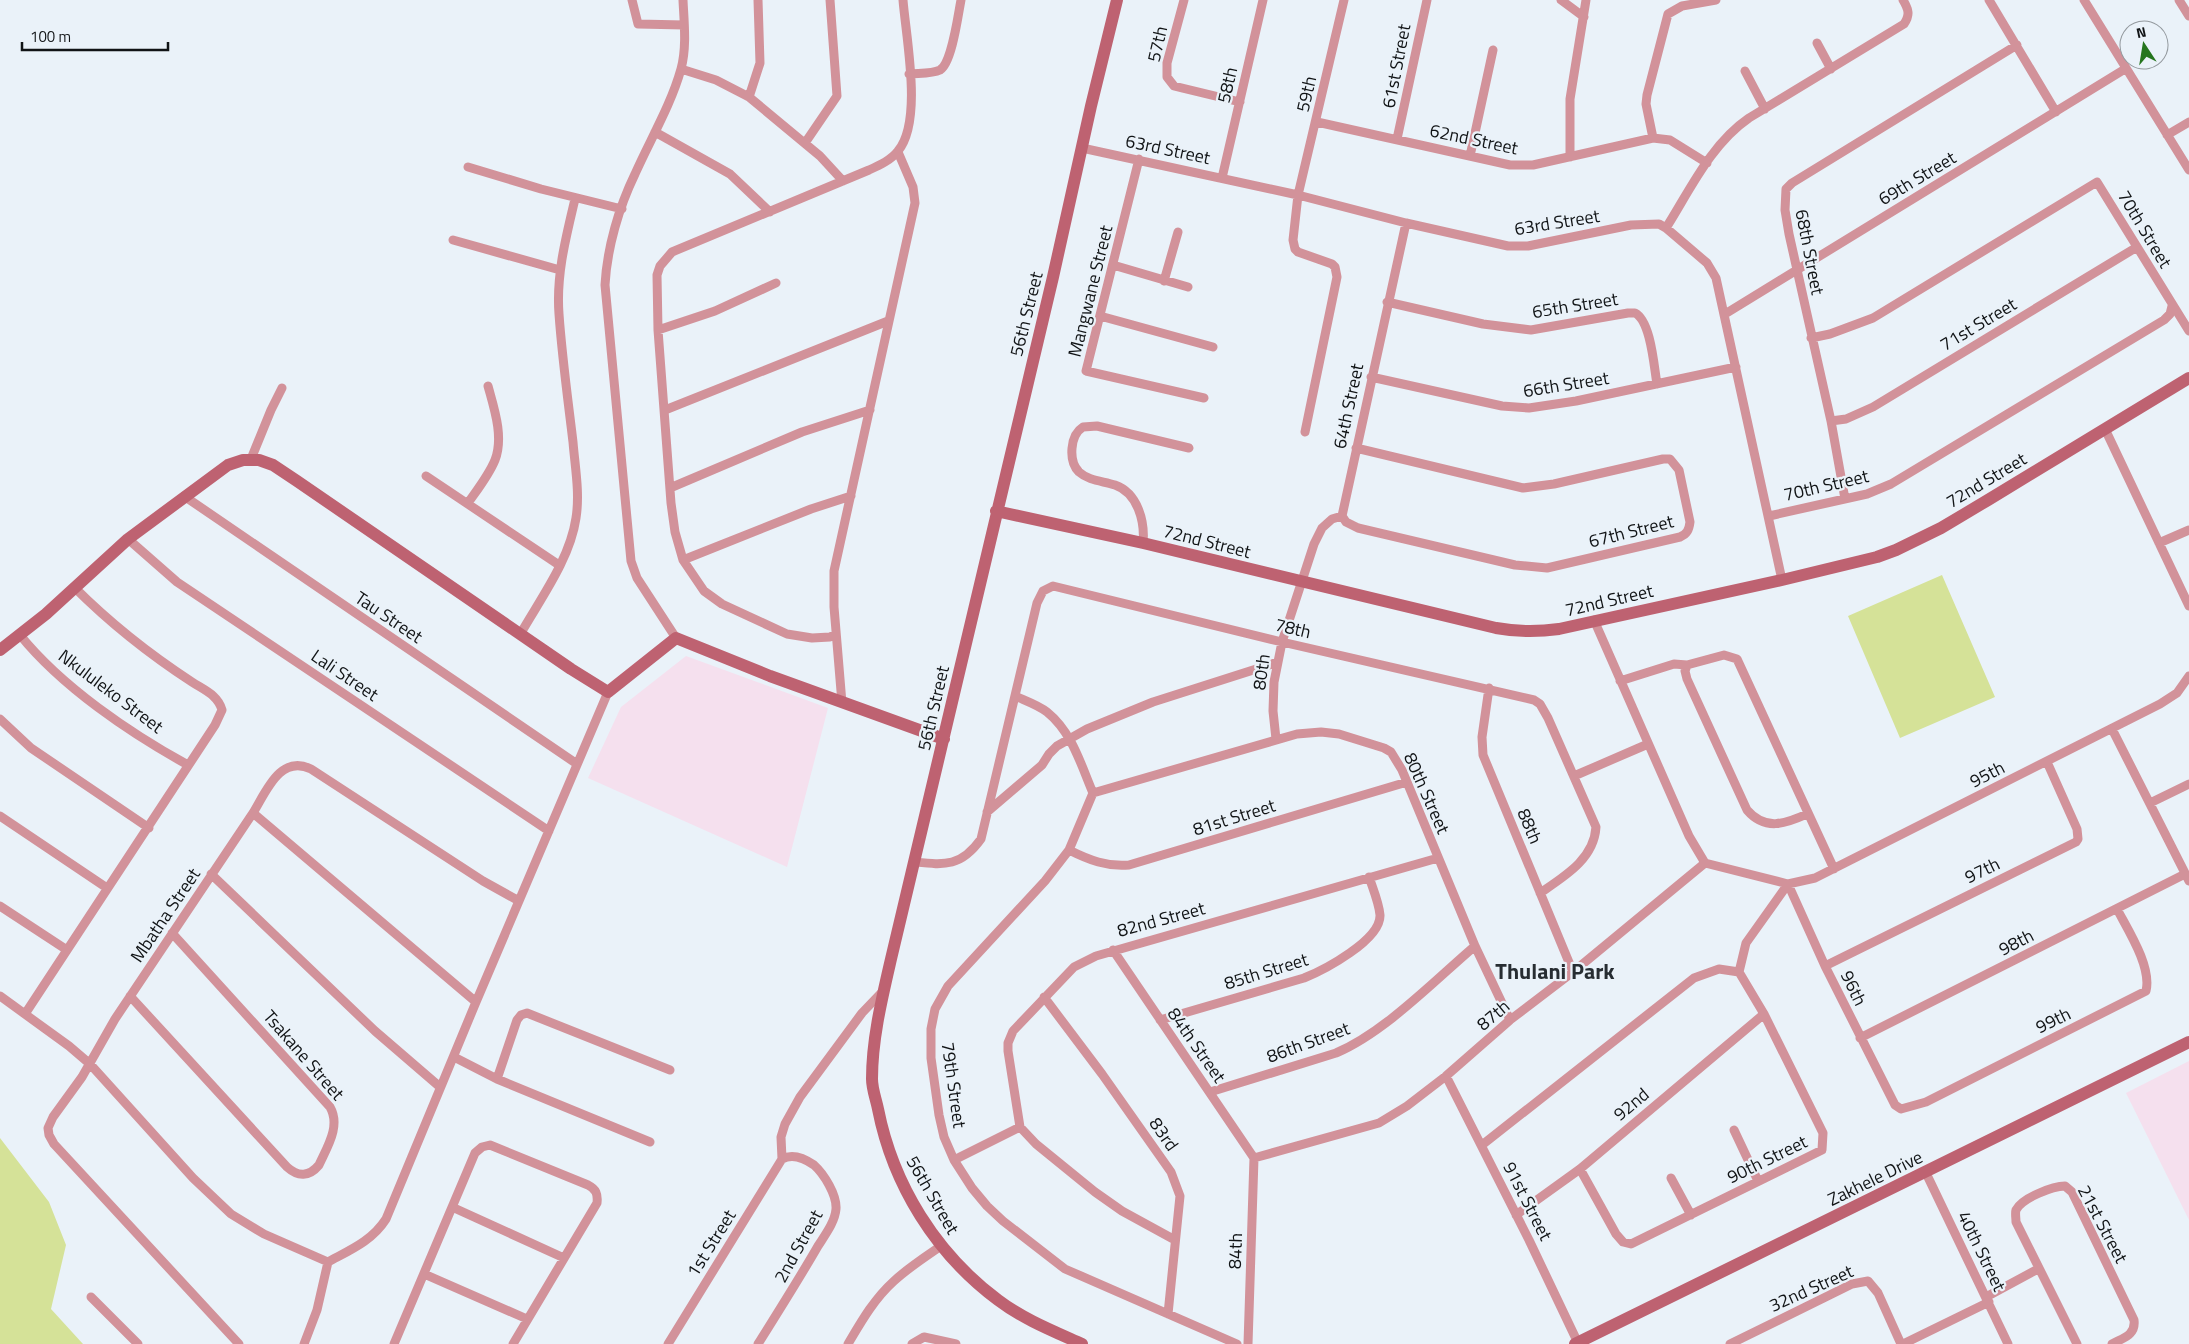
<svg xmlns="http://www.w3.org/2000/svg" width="2189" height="1344" viewBox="0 0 2189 1344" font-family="'Titillium Web',sans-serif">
<rect width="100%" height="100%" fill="#eaf2f9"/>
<!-- education -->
<path fill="#f5e0ee" d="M686,656L828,708L787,867L588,778L621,707Z
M2189,1061V1220L2126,1093Z"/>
<!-- green -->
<path fill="#d5e298" d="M1942,575L1995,697L1900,738L1848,616Z
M0,1138L49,1202L66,1245L51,1309L83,1344H0Z"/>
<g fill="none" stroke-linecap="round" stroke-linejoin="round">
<!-- street -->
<path stroke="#d2929a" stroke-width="9" d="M632,0L638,24L684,25
M1184,0L1167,63V77L1174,86L1182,88L1240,102
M1561,0L1584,17
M1989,0L2056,112
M2084,0L2189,170
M2179,0L2189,16
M1817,43L1831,69
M681,69L716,80L749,97L820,156L843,181
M1745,71L1765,109
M909,74C919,73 932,74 940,70C952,63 958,15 961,0
M749,97L760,63L758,0
M1317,122L1510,165H1533L1653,138L1670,140L1707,163
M655,132L730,174L770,212
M2167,135L2189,122
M1653,138L1646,104L1647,95L1668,14L1682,6L1716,0
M1397,139L1427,0
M805,143L837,96L830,0
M1082,148L1298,195L1406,223L1508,246H1528L1631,225L1659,224L1666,228L1707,263L1716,278L1782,580
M1470,156L1493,50
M1570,157V99L1586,0
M1139,159L1086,371L1204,398
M468,167L541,189L622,209
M1222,178L1263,0
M1666,228C1690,190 1711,144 1749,118L1904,24C1910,15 1909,10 1903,0
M453,240L560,270
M1113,265L1188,287
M1164,281L1178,232
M1387,302L1483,324L1531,330L1628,313H1635C1651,321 1654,367 1657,384
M1725,314L2125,69
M1100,316L1213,347
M658,330L715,311L776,283
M1811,338L1830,334L1873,318L2097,182L2189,331
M1371,377L1502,406L1529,408L1576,401L1736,367
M665,410L888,321
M1831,421L1846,419L1873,407L2137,247
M2105,429L2189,606
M1305,432L1337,277L1335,267L1332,264L1298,252L1295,249L1293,240L1298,195L1344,0
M251,459L271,410L282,388
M426,476L559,565
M670,488L802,432L870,410
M184,496L577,764
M1845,499L1831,421L1789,234L1785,210L1786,189L1792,183L2017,45
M468,503C477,490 489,475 495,460C504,437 494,408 488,386
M1342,516L1346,522L1358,528L1515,565L1547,568L1680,537C1687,534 1689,530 1690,522L1679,470L1670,459H1663L1554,484L1523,488L1356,448
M1342,516L1406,223
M1769,516L1867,494L1891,484L2164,320L2170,314L2172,306
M128,539L177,582L549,831
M1143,543C1145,522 1138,493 1115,485C1103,481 1089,481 1079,472C1068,461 1070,435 1083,427L1097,426L1189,448
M2159,543L2189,530
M683,560L811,509L851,496
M1594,620L1689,836L1705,863
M521,633C541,598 570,559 576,518C580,493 575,467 573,442C568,400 562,357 559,314C556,275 566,237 575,199
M836,634L830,637L812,638L787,634L722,604L704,591L683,560L675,532L671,503L658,330L657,275L660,266L672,252L869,170C880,165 891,160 898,151C923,121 906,38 903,0
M20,635C62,687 130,733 188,765
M676,638L637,578L631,561L605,285C607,248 619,207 635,174C650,140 671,105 681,69C687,47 684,22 683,0
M1620,681L1674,664L1687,665
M1489,688L1482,737L1483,755L1573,972
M1015,696C1026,701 1038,705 1047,712C1072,732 1081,765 1093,793L1069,850L1045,881L948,986L935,1009L931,1029V1058L939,1115L944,1137L954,1160L972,1188L987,1206L1003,1221L1065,1269L1237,1344
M842,703L834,607V571L915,203L913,187L898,152
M0,719L31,748L149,828
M2112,729L2189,881
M1276,739L1273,711L1274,682L1282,642L1314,544L1322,528L1332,519L1342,516
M1574,776L1648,744
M1093,793L1297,734L1321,732L1339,734L1384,748L1391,752L1402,770L1475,946L1510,1020
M2150,803L2189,784
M987,812L1042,765L1049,754L1057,746L1087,729L1153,702L1278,662
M253,813L476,1002
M1807,814C1785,824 1765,831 1747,810L1687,679L1685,671L1687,665L1724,655L1737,659L1834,869
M0,816L107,888
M1069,850C1089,860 1107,867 1129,865L1407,782
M914,862C945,865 961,867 981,839L1037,603L1043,591L1053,586L1282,642L1534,700L1540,704L1548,718L1596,827C1594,859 1565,876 1540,893
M1705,863L1788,884L1815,878L2160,704L2177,693L2189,676
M211,874L375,1031L440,1087
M1788,884L1825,966L1895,1105L1901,1109L1926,1102L2146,991C2152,967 2128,930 2117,909
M0,906L67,950
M1113,950L1254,1158
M1825,966L2076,842L2078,839L2077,829L2047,762
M1739,972L1746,943L1788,884
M0,996L69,1046L90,1064L193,1178L231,1214L264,1234L328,1262
M130,996L287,1167C298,1177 309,1177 319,1165C327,1147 341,1126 330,1107L172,933
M1044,997L1102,1074L1171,1172L1180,1196L1168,1314
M25,1014L215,725L222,710C218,695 204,690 192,682C149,654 111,624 74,587
M1160,1020L1304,978C1324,970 1381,940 1380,915C1379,903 1373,889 1369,877
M1860,1038L2185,874
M454,1057L497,1079L650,1142
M1446,1076L1529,1240L1578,1343
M497,1079L517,1020L521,1015L527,1013L670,1070
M1210,1092L1336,1053C1385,1032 1434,981 1475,946
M1734,1130L1758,1181
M1482,1145L1694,978L1719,969L1739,972L1764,1014L1823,1133L1822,1150L1631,1244L1623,1242L1616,1234L1580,1169
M1254,1158L1379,1123L1407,1106L1446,1076L1510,1020L1573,972L1705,863
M782,1159L781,1137L785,1124L800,1097L862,1013L884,990
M954,1160L1020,1127
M1926,1173L2008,1344
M1671,1178L1691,1215
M452,1207L564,1258
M1516,1215L1580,1169L1764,1014
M1175,1240L1122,1211L1095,1192L1036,1144L1020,1127L1008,1051V1043L1013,1031L1074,967L1096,956L1438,858
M424,1274L527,1319
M91,1297L138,1344
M1986,1297L2038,1269
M239,1344L54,1144L49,1135L48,1128L53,1117L82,1077L115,1019L253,813C266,792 280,754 311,769L483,881L519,901
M304,1344L317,1310L328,1262C350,1250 372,1241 386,1219L476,1002L608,692
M394,1344L475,1153L482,1147L490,1145L588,1185C596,1189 598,1194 597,1203L513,1344
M668,1344L782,1159
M758,1344C778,1312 799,1279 818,1246C825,1235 835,1222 836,1209C837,1195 824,1174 814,1165C804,1158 793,1153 782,1159
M848,1344C861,1322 874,1299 894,1281C908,1268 925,1257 941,1246
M912,1344L924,1337L956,1344
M1248,1344L1254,1158
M1730,1344L1852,1284L1868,1281L1878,1293L1901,1344
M1903,1344L1989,1302
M2077,1344L2016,1222C2016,1218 2015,1213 2016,1210C2022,1198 2053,1186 2065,1186L2072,1192L2134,1320C2136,1335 2123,1338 2112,1344"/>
<!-- secondary -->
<path stroke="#be6271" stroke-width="12" d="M996,511L1143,543L1496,628C1518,632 1537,632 1559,629L1782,580L1877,557L1896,550L1941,528L1988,500L2189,378
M0,650L46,614L128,539L228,465L243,460H259L273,465L297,481L571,669L608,692L676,638L770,676L944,739
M1082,1344C1053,1331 1023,1319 998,1300C936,1254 893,1185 878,1109C876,1099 872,1089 872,1079C872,1039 882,998 891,959L1053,277L1091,106L1117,0
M1575,1344L2189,1042"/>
</g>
<g text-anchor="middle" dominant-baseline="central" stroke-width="4.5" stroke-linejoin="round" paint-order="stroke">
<!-- street labels -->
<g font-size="18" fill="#111416" stroke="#eaf2f9">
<text transform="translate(1157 44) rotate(-77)">57th</text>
<text transform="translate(1396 66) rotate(-79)">61st Street</text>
<text transform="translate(1227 85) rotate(-77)">58th</text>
<text transform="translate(1306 94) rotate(-77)">59th</text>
<text transform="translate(1474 139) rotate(12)">62nd Street</text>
<text transform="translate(1168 149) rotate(12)">63rd Street</text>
<text transform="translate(1917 178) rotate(-31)">69th Street</text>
<text transform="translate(1557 222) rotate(-9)">63rd Street</text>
<text transform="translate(2145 229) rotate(59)">70th Street</text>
<text transform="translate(1810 252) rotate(79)">68th Street</text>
<text transform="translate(1090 291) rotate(-76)">Mangwane Street</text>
<text transform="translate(1575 305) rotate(-9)">65th Street</text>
<text transform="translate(1026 314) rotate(-76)">56th Street</text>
<text transform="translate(1978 324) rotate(-31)">71st Street</text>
<text transform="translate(1566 384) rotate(-9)">66th Street</text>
<text transform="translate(1348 406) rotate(-78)">64th Street</text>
<text transform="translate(1986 480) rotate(-31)">72nd Street</text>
<text transform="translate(1826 485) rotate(-13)">70th Street</text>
<text transform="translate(1631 531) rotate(-14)">67th Street</text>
<text transform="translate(1207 541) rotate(14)">72nd Street</text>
<text transform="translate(1609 600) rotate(-13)">72nd Street</text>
<text transform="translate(389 617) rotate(34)">Tau Street</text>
<text transform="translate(1293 628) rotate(13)">78th</text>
<text transform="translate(1261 672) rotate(-82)">80th</text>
<text transform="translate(345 675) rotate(34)">Lali Street</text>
<text transform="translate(111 691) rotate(37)">Nkululeko Street</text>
<text transform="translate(933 708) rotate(-77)">56th Street</text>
<text transform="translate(1987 774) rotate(-27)">95th</text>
<text transform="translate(1427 793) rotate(66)">80th Street</text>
<text transform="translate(1234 817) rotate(-17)">81st Street</text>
<text transform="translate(1530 826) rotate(67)">88th</text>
<text transform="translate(1982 870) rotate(-26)">97th</text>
<text transform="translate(165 915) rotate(-56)">Mbatha Street</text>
<text transform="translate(1161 919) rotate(-15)">82nd Street</text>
<text transform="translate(2016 942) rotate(-27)">98th</text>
<text transform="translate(1266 971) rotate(-17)">85th Street</text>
<text transform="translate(1854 988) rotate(64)">96th</text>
<text transform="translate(1493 1015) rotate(-40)">87th</text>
<text transform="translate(2053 1020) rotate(-26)">99th</text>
<text transform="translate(1308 1042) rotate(-20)">86th Street</text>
<text transform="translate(1197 1045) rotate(55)">84th Street</text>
<text transform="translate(304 1055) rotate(49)">Tsakane Street</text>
<text transform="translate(954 1085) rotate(82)">79th Street</text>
<text transform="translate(1631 1104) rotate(-40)">92nd</text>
<text transform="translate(1164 1134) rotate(55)">83rd</text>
<text transform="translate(1767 1159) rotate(-26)">90th Street</text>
<text transform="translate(1875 1178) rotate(-26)">Zakhele Drive</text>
<text transform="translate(933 1195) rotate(60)">56th Street</text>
<text transform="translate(1528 1201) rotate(63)">91st Street</text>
<text transform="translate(2103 1224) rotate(62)">21st Street</text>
<text transform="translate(711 1243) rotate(-58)">1st Street</text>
<text transform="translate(798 1246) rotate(-61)">2nd Street</text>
<text transform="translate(1235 1251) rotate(-88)">84th</text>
<text transform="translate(1982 1251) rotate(64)">40th Street</text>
<text transform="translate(1811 1288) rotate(-24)">32nd Street</text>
</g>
<!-- district labels -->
<g font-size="22" font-weight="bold" fill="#272d32" stroke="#eaf2f9">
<text x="1555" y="971">Thulani Park</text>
</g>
</g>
<!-- north arrow -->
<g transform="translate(2144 45) rotate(348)"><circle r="24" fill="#eaf2f9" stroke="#93999e"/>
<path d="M0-4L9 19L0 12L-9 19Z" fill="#25751e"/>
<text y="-8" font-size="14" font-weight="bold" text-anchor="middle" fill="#111416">N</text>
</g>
<!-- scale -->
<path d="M22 42v8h146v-8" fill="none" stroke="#111416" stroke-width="2.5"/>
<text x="30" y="42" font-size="15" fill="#111416" stroke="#eaf2f9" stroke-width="4" paint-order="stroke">100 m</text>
</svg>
